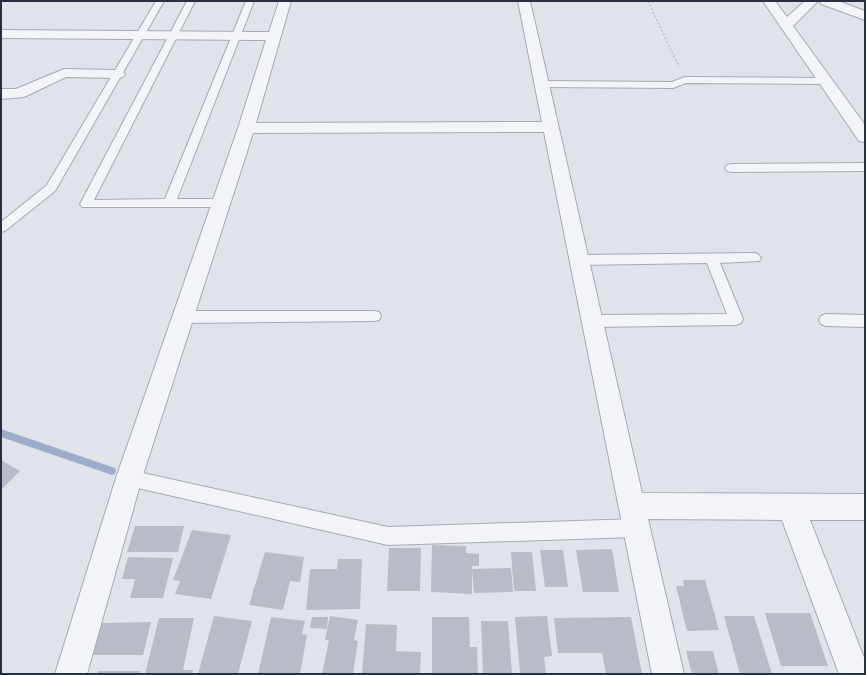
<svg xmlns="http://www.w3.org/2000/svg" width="866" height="675" viewBox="0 0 866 675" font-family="'DM Sans',sans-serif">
<rect width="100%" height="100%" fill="#e1e3ea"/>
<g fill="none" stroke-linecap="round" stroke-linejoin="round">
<!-- stream -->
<path fill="#9cadca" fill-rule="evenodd" d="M1,429L112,467L115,468L116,471L115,474L112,475L1,437Z"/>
</g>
<!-- building -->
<path fill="#b8bcc6" d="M1,460L20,471L1,490Z
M135,526H184L178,552H127Z
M192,530L231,535L211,599L175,594L180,581L173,580Z
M432,545L466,546V553L479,554V566H472V594L431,592Z
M389,548H421L420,591H387Z
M612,549L619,592H583L576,550Z
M540,550H563L568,587H545Z
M265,552L304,557L300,582L290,581L283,610L249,605Z
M511,552H532L536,591H514Z
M128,557L173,558L163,598H130L135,579H122Z
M338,559H362L360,609L306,610L310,569H337Z
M511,568L513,592L474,593L472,569Z
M683,580H705L719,630L687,631L676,586H684Z
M765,613H810L828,666H781Z
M214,616L252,621L238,674H198Z
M330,616L358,620L354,640L358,641L353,674H322L329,640H325Z
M547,616L552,656L544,657L546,674H520L515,617Z
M724,616H754L772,674H740Z
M271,617L305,621L302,634L307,635L300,674H258Z
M312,617H328L327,629L310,628Z
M432,617H469L470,647H477L478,674H432Z
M631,617L642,674H606L602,653H558L554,618Z
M159,618H194L183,670H193L192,674H145Z
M481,621H508L512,674H483Z
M151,622L143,655H93L102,623Z
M366,624L397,625L396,651L421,652L420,674H362Z
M686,651H713L719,674H692Z
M98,671H141L140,674H97Z"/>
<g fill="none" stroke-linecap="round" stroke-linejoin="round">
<defs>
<path id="lane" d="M156,1H164L55,191L5,231L1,232V222L47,185Z
M187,1H195L94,200L165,199L246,1H254L177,199H220L224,200L226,203L224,206L220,207H82L80,204Z
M685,77L825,78L830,81L825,84L686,83L673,88L542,87L537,84L542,81L672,82Z
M865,163V171L731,172L727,171L725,168L727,165L731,164Z
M755,253L759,255L761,258L759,261L720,263L743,319L741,323L736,325L592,327L587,325L585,321L587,317L592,315L727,314L707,263L579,265L575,263L573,260L575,257L579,255Z
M183,311H374L379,312L381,316L379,320L374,321L183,323L178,321L176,317L178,313Z
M826,314L865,315V327L826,326L821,324L819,320L821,316Z
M129,470L388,527L636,519L642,522L645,528L642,534L636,537L388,545L129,486L123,484L121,478L123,472Z"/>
<path id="street" d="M279,1H291L256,123L542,122L518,1H530L642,493L865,494V520H810L865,660V674H839L782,520L648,519L684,674H652L544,132L253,133L142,478L87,674H55L116,478L238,128L266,40L1,38V30L269,32Z
M763,1H775L787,17L805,1H818L793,26L865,125V142L859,141Z
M820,1H838L865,11V20L821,4Z
M64,69L118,70L123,71L125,74L123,77L118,78L66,77L24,97L1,99V89H16Z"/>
</defs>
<!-- lane casing -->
<use href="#lane" stroke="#a6a9b4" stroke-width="2"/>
<!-- street casing -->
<use href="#street" stroke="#a6a9b4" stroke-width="2"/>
<!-- path -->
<path stroke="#bec1c8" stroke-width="1.5" stroke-dasharray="2 2" stroke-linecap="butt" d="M648,1L679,67"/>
<!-- lane -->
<use href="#lane" fill="#f3f4f8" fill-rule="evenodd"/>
<!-- street -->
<use href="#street" fill="#f3f4f8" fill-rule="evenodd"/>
</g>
<!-- border -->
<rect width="866" height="675" fill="none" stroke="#292f41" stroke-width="4"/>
</svg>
